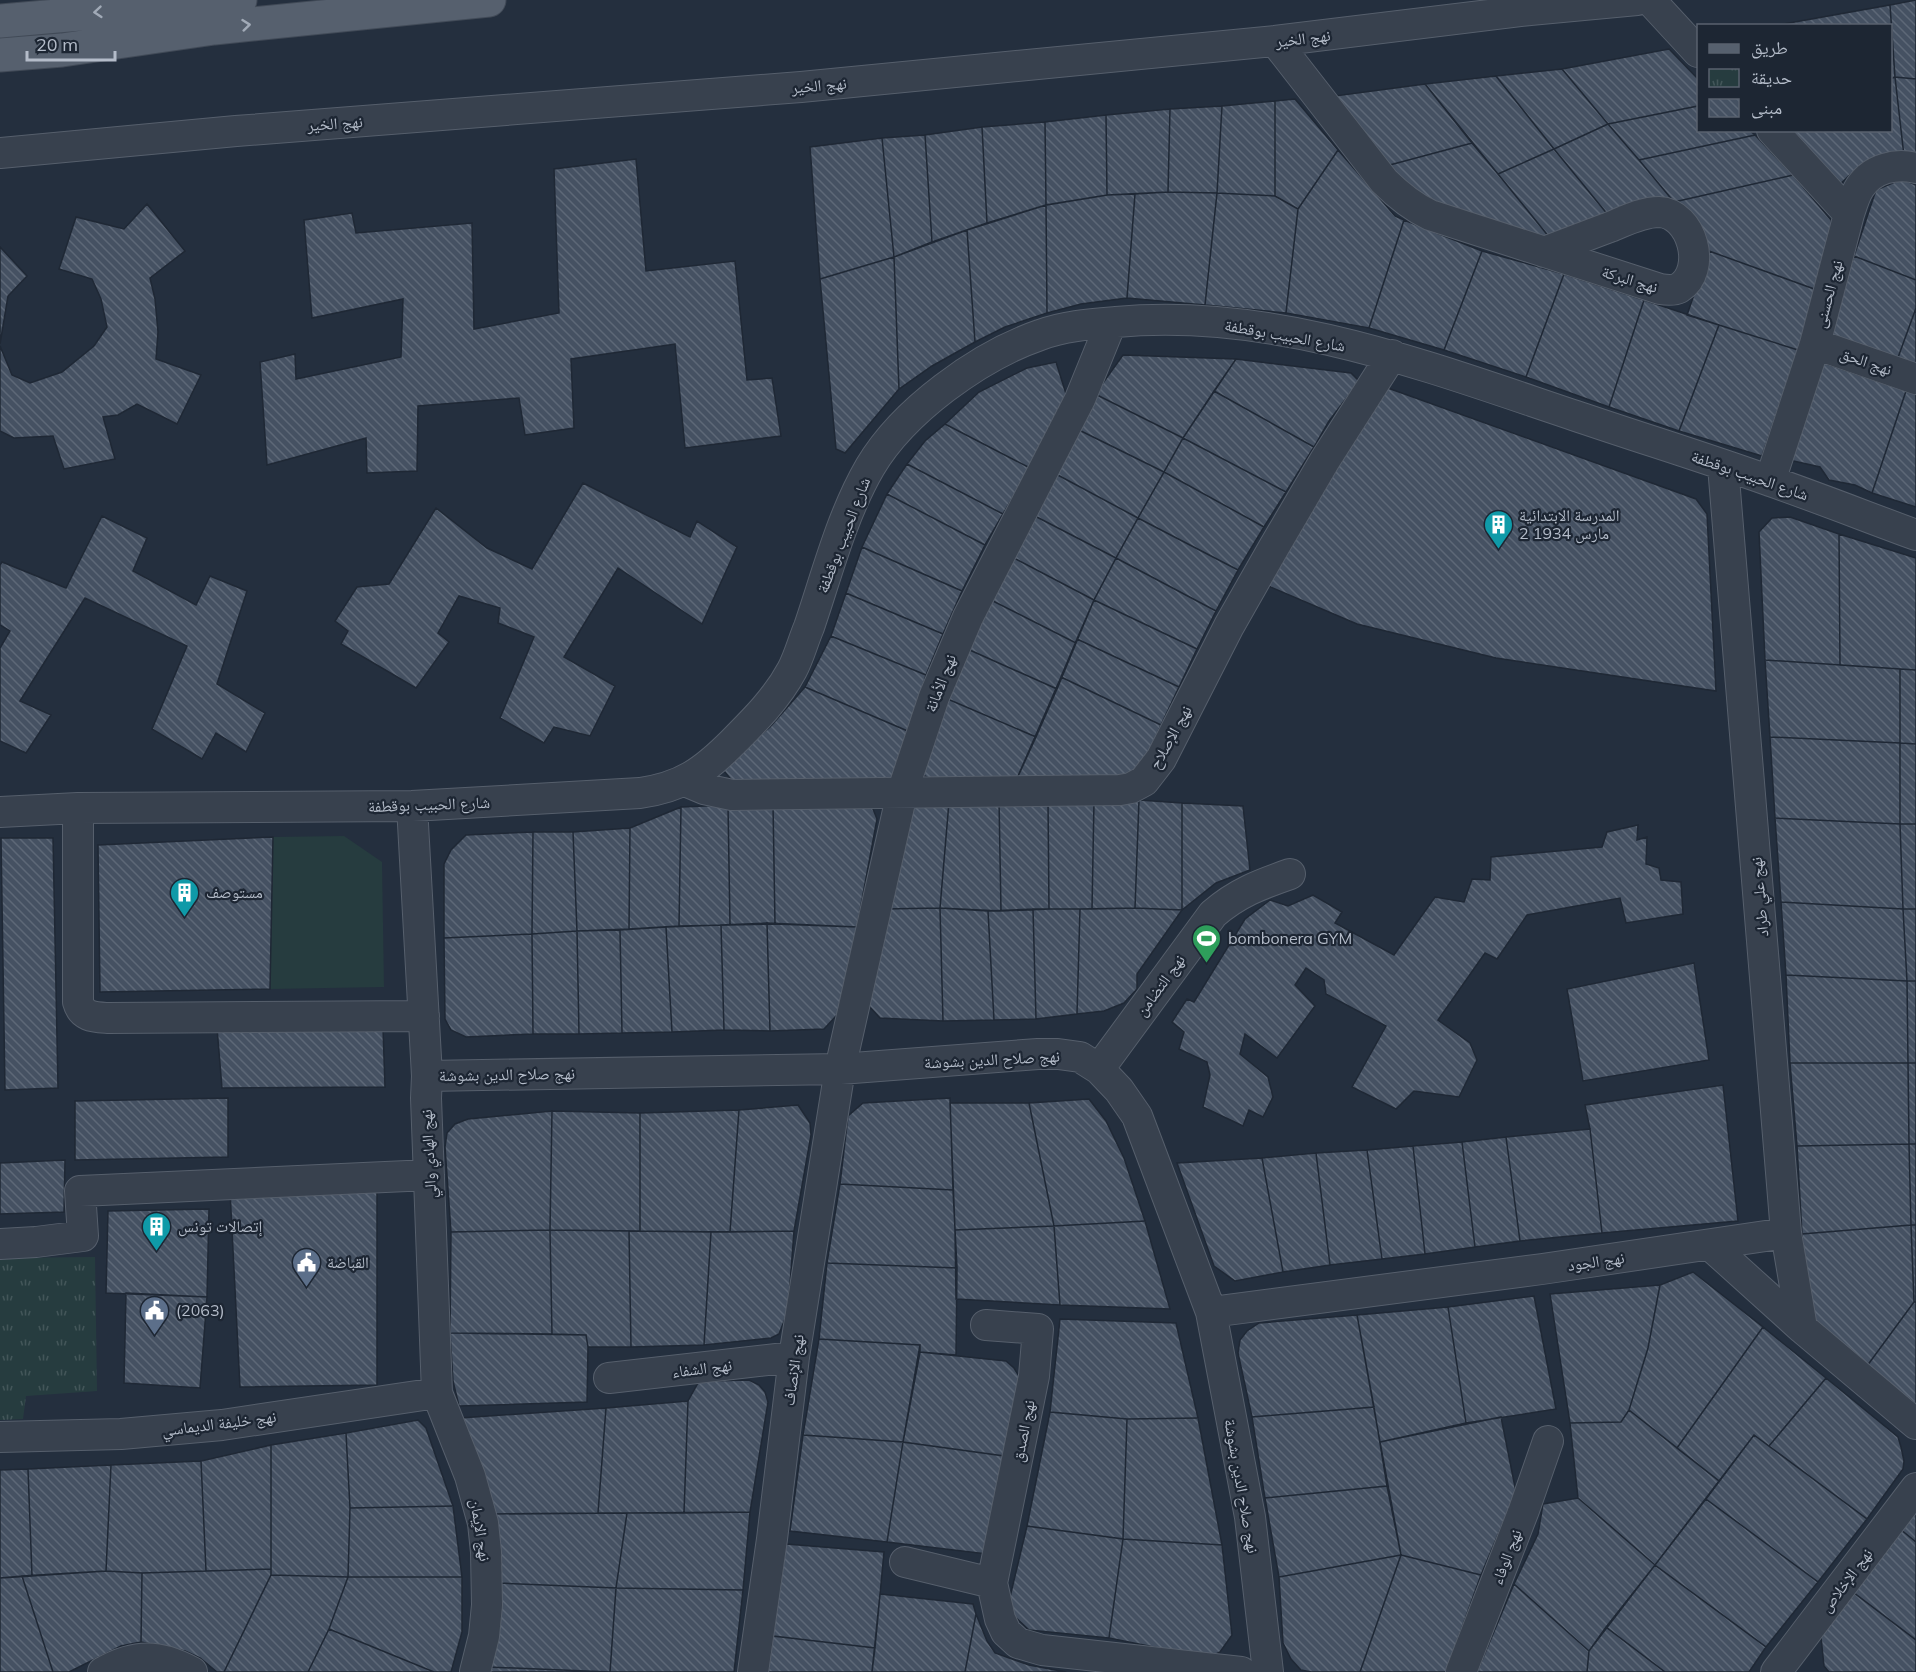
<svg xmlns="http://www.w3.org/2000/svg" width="1916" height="1672" viewBox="0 0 1916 1672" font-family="Mulish,'Noto Naskh Arabic',sans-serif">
<defs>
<pattern id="park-tufts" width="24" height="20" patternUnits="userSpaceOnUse" patternTransform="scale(1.5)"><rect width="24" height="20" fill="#263c3f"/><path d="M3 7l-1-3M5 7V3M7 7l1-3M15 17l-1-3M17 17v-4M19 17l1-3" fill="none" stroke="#435659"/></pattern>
<pattern id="building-back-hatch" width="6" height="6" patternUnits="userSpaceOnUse" patternTransform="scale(1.5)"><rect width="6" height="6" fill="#455162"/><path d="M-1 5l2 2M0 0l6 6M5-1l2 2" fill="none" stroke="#5d6877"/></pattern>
</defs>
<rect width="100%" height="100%" fill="#242f3e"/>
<!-- green -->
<path fill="#263c3f" d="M344,836L382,862L384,987L270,989L273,837Z"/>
<!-- park -->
<path fill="url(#park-tufts)" d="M95,1257L97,1391L26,1396L23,1419L0,1420V1258Z"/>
<!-- building -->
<path fill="url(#building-back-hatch)" stroke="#1f2835" stroke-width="1.5" d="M1916,0V79L1895,77L1890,5Z
M1890,5L1895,77L1890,79V26H1773Z
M1669,49L1698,79V106L1608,124L1562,69Z
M1562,69L1608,124L1554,149L1496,76Z
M1496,76L1554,149L1498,174L1425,84Z
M1895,77L1916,79V159L1904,156Z
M1895,77L1904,156L1851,174L1837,187L1781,130H1890V79Z
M1425,84L1472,143L1386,166L1327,97Z
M1295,99L1338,150L1298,209L1275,196V101Z
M1275,101V196L1217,193L1222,106Z
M1222,106L1217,193L1168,192L1170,109Z
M1698,106V130H1749L1755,135L1639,160L1608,124Z
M1170,109L1168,192L1107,195L1106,115Z
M1106,115L1107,195L1046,205L1045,122Z
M1045,122L1046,205L987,223L982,127Z
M1608,124L1639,160L1674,202L1613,221L1554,149Z
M982,127L987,223L932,242L925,135Z
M925,135L932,242L894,257L882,138Z
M1755,135L1793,175L1674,202L1639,160Z
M882,138L894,257L820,279L810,147Z
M1472,143L1498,174L1554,243L1413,199L1386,166Z
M1554,149L1613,221L1554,243L1498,174Z
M1338,150L1395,216L1404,220L1369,328L1286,313L1298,209Z
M636,159L646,271L735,261L747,380L772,378L781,436L685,448L675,344L571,359L574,428L525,435L519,398L418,406L417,471L367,473L366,438L267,465L260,362L295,354L296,379L401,357L403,299L312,318L304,220L352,213L356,233L472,223L474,329L559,313L554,169Z
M1793,175L1831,220L1835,240L1817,290L1709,251L1698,231L1674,202Z
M1902,179L1916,185V280L1854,256L1876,190Z
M1168,192L1217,193L1205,305L1127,298L1135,194Z
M1217,193L1275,196L1298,209L1286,313L1205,305Z
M1135,194L1127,298L1081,304L1047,313L1046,205L1107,195Z
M147,204L185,251L150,278L155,299L158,332L156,359L201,375L177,424L137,404L118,415L103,417L115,459L64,469L53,436L14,438L0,431V346L12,375L30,383L62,372L94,346L107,327L101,299L92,279L59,269L76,217L124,229Z
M1046,205L1047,313L1005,327L975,342L967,230Z
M1404,220L1482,251L1444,350L1369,328Z
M967,230L975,342L932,366L899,389L894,257Z
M0,247L27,276L8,296L0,344Z
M1482,251L1564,274L1526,377L1444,350Z
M1709,251L1817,290L1798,350L1687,315Z
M1854,256L1916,280V308L1896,363L1825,341Z
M894,257L899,389L845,453L836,449L820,279Z
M1564,274L1644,300L1609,407L1526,377Z
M1644,300L1719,325L1679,431L1609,407Z
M1916,308V370L1896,363Z
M1719,325L1798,350L1762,456L1679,431Z
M1123,355L1236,359L1183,438L1095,394Z
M1236,359L1351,373L1358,380L1355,387L1329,421L1314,447L1214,391Z
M1056,362L1067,397L1030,468L945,424L979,392L1027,368Z
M1821,362L1906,391L1872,493L1855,485L1829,480L1820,467L1789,460Z
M1385,387L1696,499L1707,514L1716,691L1496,658L1357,624L1266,585Z
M1214,391L1314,447L1286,492L1183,438Z
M1906,391L1916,394V507L1872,493Z
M1095,394L1183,438L1164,472L1077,429Z
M945,424L1030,468L1003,514L907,464L925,441Z
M1077,429L1164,472L1138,518L1054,473Z
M1183,438L1286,492L1264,527L1164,472Z
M907,464L1003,514L985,545L887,494Z
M1164,472L1264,527L1238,570L1138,518Z
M1054,473L1138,518L1116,558L1031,514Z
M583,483L690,537L697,521L737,547L702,624L618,568L564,657L615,686L590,736L554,727L544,743L500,718L534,637L498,623L500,608L459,596L438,633L449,642L416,688L341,644L348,631L335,621L357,587L389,584L436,508L487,548L532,569Z
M887,494L985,545L962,591L862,547Z
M1031,514L1116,558L1094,600L1008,555Z
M102,516L147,538L133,571L196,605L210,576L247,591L217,684L265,713L246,752L216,733L202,759L152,729L187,646L85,598L20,701L51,715L26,753L0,741V648L10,631L0,625V565L2,562L66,588Z
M1790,517L1839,534L1840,665L1765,660L1759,532L1772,518Z
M1138,518L1238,570L1216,611L1116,558Z
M1839,534L1916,558V670L1840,665Z
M862,547L962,591L943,634L846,593Z
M1008,555L1094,600L1076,643L985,597Z
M1116,558L1216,611L1197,649L1094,600Z
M846,593L943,634L926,675L831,636Z
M985,597L1076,643L1057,689L963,647Z
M1094,600L1197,649L1179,687L1077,639Z
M831,636L926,675L910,732L805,687Z
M1077,639L1179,687L1161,725L1061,677Z
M963,647L1057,689L1036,737L943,697Z
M1765,660L1900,669V743L1770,737Z
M1900,669L1916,670V744L1900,743Z
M1061,677L1161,725L1147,756L1125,781L1015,783Z
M805,687L910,732L894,783L738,788L724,771L723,767L770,727Z
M943,697L1036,737L1015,783L940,784L921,774Z
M1770,737L1900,743V824L1775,818Z
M1900,743L1916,744V824H1900Z
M869,799L877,819L857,927L775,924L773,804Z
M999,800L1001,911L940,908L949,802Z
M999,800L1048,801L1049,909L1001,911Z
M1139,800L1135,908L1092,909L1094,801Z
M1139,800L1182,803V910L1135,908Z
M914,801L949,802L940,908L883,909Z
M1048,801H1094L1092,909H1049Z
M1182,803L1243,806L1250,870L1216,883L1182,910Z
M773,804L775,924L730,925L728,805Z
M728,805L730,925L679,926L681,807Z
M681,807L679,926L629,929L630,828Z
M1775,818L1900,824L1903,909L1781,902Z
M1900,824H1916V909H1903Z
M1638,825L1637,840L1647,837L1646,864L1659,868L1661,880L1681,882L1683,914L1626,923L1620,898L1527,915L1497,959L1485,953L1438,1020L1470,1043L1477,1060L1459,1097L1414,1091L1396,1109L1352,1087L1386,1026L1326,994L1324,980L1306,968L1295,985L1315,1006L1277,1058L1245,1034L1240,1054L1268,1077L1273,1097L1263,1117L1249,1110L1243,1126L1203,1107L1210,1075L1207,1062L1179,1049L1184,1032L1172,1022L1187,999L1194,1002L1245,919L1270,900L1288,906L1313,895L1342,912L1335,923L1394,955L1435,897L1464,902L1472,879L1490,880L1491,857L1602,847L1607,832Z
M630,828L629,929L577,931L573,832Z
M533,832L532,934L444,938V864L451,850L466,835Z
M533,832H573L577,931L532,934Z
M273,837L270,989L100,992L98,845Z
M1,838H53L58,1088L5,1090Z
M1781,902L1903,909L1907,981L1786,975Z
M940,908L943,1021L880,1018L868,1005L883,909Z
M940,908L988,911L994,1020L943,1021Z
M1135,908L1182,910L1137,974V989L1124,1003L1104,1011L1077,1014L1080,909Z
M1033,909L1036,1019L994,1020L988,911Z
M1033,909H1080L1077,1014L1036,1019Z
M1903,909H1916V981H1907Z
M767,923L770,1031L724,1030L721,925Z
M767,923L857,927L849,1002L824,1029L770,1031Z
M721,925L724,1030L672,1032L666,927Z
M666,927L672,1032L622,1033L620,930Z
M620,930L622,1033L579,1034L577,931Z
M577,931L579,1034H533L532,934Z
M532,934L533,1034L466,1037L451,1030L445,1019L444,938Z
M1694,963L1709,1060L1583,1081L1567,989Z
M1786,975L1907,981L1908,1063H1790Z
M1907,981H1916V1063H1908Z
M217,1028H383L385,1087L222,1088Z
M1790,1063H1908L1909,1144L1797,1146Z
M1908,1063H1916V1144H1909Z
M1723,1085L1738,1221L1602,1233L1590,1129L1585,1105Z
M228,1098V1157L75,1160V1101Z
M950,1098L953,1190L840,1184L848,1116L863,1103Z
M1089,1099L1106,1121L1124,1158L1145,1221L1054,1226L1029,1103Z
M950,1103H1029L1054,1226L955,1230Z
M798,1105L810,1123L811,1135L794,1231L730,1232L739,1110Z
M739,1110L730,1232L640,1231V1113Z
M552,1111L640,1113V1231L550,1230Z
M552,1111L550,1230L451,1232L445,1147L447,1133L455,1124L468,1119Z
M1590,1129L1602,1233L1520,1241L1506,1137Z
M1506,1137L1520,1241L1475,1247L1462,1142Z
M1462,1142L1475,1247L1425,1254L1413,1146Z
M1909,1144H1916V1225H1911Z
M1909,1144L1911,1225L1802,1234L1797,1146Z
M1413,1146L1425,1254L1382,1259L1367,1150Z
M1367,1150L1382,1259L1330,1265L1316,1153Z
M1316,1153L1330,1265L1283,1272L1262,1158Z
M1262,1158L1283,1272L1235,1281L1214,1266L1177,1163Z
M65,1160L64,1212L0,1214V1163Z
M840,1184L953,1190L957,1268L827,1263Z
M377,1188V1385L240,1387L230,1191Z
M209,1209L207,1297L106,1293L108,1211Z
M1145,1221L1170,1309L1060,1305L1054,1226Z
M1911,1225H1916V1302H1914Z
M1911,1225L1914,1302L1867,1366L1815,1324L1807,1312L1802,1234Z
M1054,1226L1060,1305L956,1299L955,1230Z
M550,1230L629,1231L631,1347H588L586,1335L552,1334Z
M550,1230L552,1334L450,1333L451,1232Z
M629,1231L711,1232L704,1345L631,1347Z
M794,1231L788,1311L779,1334L771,1338L704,1345L711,1232Z
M827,1263L957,1268L956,1355L920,1352V1345L819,1339Z
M1693,1272L1763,1327L1677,1448L1629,1410L1648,1348L1660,1285Z
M1660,1285L1648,1348L1629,1410L1621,1422L1570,1423L1550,1294Z
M126,1293L207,1297L200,1388L124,1383Z
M1534,1296L1556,1409L1466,1423L1448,1307Z
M1914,1302H1916V1404L1867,1366Z
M1448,1307L1466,1423L1380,1442L1357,1315Z
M1357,1315L1374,1407L1252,1417L1238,1353L1240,1340L1247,1331L1259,1323Z
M1060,1319L1176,1323L1198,1418L1127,1419L1050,1412Z
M1763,1327L1826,1378L1769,1446L1754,1435L1719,1481L1677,1448Z
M450,1333L586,1335L588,1347L587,1402L459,1406L453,1381Z
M819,1339L920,1345L903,1442L803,1435Z
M920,1352L1006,1361L1014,1368L1020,1378L1004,1456L903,1442Z
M1826,1378L1898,1437L1901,1447L1904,1461L1903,1469L1867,1519L1769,1446Z
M749,1380L759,1385L765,1392L768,1402L750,1512L684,1513L688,1401L698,1383L709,1381Z
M688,1401L684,1513H598L606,1408Z
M1374,1407L1387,1486L1265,1498L1252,1417Z
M606,1408L598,1513L492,1514L460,1418Z
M1629,1410L1719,1481L1655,1565L1578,1498L1570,1423L1621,1422Z
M1050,1412L1127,1419L1123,1539L1027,1526Z
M1501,1417L1516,1492L1481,1575L1401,1555L1380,1442Z
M1198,1418L1222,1545L1123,1539L1127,1419Z
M418,1420L426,1428L453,1506L350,1508L346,1433Z
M346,1433L350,1508L348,1577L271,1575V1445Z
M803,1435L903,1442L887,1542L790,1531Z
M1754,1435L1867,1519L1818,1582L1706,1499Z
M903,1442L1004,1456L987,1554L887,1542Z
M271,1445V1569L206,1571L201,1461Z
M201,1461L206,1571L142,1573L106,1571L111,1465Z
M111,1465L106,1571L32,1576L28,1469Z
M28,1469L32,1576L0,1578V1470Z
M1387,1486L1401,1555L1279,1577L1265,1498Z
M1578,1498L1655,1565L1589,1651L1514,1584L1538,1534L1543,1504Z
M1706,1499L1818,1582L1766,1647L1655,1565Z
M453,1506L462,1577H348L350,1508Z
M1916,1509V1542L1900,1529Z
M750,1512L743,1590L616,1588L627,1513Z
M627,1513L616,1588L499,1583L492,1514Z
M1027,1526L1123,1539L1109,1638L1029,1630L1012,1614L1010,1597Z
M1900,1529L1916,1542V1640L1853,1592Z
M1123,1539L1222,1545L1232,1635L1220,1652L1208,1658L1109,1638Z
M786,1544L884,1552L875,1648L773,1636Z
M1401,1555L1360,1672H1311L1301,1670L1291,1659L1283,1643L1279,1577Z
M1401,1555L1481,1575L1446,1672H1360Z
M1655,1565L1766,1647L1749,1672H1665L1606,1627Z
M271,1569V1575L224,1672H217L200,1658L185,1651L141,1642L142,1573Z
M106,1571L142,1573L141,1642L121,1646L69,1672H53L22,1576Z
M271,1575L348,1577L329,1629L308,1672H224Z
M22,1576L53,1672H0V1578Z
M348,1577H462V1632L451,1672H434L329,1629Z
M499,1583L616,1588L610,1672L488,1667Z
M1514,1584L1589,1651L1587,1672H1477Z
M616,1588L743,1590L734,1672H610Z
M1853,1592L1916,1640V1672H1829L1824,1666L1821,1637Z
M880,1594L973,1604L976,1614L965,1672H872Z
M976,1614L987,1641L995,1653L1029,1665L1066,1672H965Z
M1606,1627L1665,1672H1587L1589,1651Z
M329,1629L434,1672H308Z
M773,1636L875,1648L872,1672H768Z
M488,1667L610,1672H487Z"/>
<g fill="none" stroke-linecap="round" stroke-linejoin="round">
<defs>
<path id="minor" d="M1650,0L1698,52
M1275,41L1384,181C1398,195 1411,206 1430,215L1660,289C1666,290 1673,291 1679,288C1708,270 1692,213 1659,212C1642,212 1625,221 1610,227C1588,235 1566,244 1544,252
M0,153L236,131L801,87L1275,41L1530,10L1637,0
M1849,214C1852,205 1855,194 1860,187C1873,168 1896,163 1916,168
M1815,344L1916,379
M1723,466L1786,1233L1802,1328
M1770,481L1815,344L1849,214L1772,130
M685,781L704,789L732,795L1120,790L1131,788L1144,781L1161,759L1229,626L1274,547L1325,460L1392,355
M412,806L427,1076L426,1098L437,1393L470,1476L483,1523L486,1552L487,1605L484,1636L475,1672
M78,808V1002C82,1017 94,1017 108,1018L424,1016
M0,812L78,808L412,806L640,793C682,787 703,772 733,742C755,720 777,698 792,670C799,657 803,641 809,627C827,574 842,515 870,467C903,411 979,356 1040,335C1063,326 1091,324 1116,322C1278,307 1434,369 1585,419C1647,440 1709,459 1770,481C1819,498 1867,517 1916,535
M1099,1069L1213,914C1237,893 1261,884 1290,874
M427,1076L840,1069L1038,1054H1058L1080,1057L1099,1069L1119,1090L1137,1116L1211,1312L1250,1517L1268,1672
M0,1244L36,1242L83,1236L80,1191L429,1175
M1710,1245L1802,1328L1916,1424
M1211,1312L1542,1269L1786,1233
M986,1325L1038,1329L1034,1376L992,1583L1000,1619L1006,1632L1018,1643L1042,1650L1241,1672
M609,1378L794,1357
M0,1437L121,1434L222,1425L437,1393
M905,1562L992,1583
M103,1672C135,1654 159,1654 192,1672
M753,1672L772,1539L794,1357L840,1069L902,793L934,697L968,617L1080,399L1111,323
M1461,1672L1524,1510L1548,1441
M1776,1672L1916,1488"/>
<path id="major" d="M0,21L240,0
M0,55L62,50L214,28L489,0"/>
</defs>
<!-- minor casing -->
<use href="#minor" stroke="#565f6c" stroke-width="32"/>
<!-- major casing -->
<use href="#major" stroke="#414a57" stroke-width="35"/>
<!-- minor -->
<use href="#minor" stroke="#38414e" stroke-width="30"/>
<!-- major -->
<use href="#major" stroke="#56606e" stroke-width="33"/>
</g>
<!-- one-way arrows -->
<defs><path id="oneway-chevron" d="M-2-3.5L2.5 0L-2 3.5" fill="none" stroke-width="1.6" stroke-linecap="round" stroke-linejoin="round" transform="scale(1.5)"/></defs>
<g stroke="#a1aab7">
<use href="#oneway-chevron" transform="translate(98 12) rotate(175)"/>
<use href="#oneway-chevron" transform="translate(246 25) rotate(-6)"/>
</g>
<!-- icons -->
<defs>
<symbol id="building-pin" viewBox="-11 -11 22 30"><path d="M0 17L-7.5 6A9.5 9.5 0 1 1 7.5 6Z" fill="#0f9aa8" stroke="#1d2633"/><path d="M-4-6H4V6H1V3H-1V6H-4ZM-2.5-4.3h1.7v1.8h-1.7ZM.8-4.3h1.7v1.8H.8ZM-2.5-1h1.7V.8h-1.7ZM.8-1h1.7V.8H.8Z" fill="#fff"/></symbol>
<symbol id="stadium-pin" viewBox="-11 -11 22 30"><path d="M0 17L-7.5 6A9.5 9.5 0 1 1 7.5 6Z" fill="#2e9e5b" stroke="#1d2633"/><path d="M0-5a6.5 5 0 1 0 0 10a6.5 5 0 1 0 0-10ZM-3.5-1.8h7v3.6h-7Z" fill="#fff"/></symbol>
<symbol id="civic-pin" viewBox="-11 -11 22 30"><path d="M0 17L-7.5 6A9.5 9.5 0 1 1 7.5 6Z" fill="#5c6f8a" stroke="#1d2633"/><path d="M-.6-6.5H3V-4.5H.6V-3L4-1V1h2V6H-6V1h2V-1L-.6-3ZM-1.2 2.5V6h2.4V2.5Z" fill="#fff"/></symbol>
</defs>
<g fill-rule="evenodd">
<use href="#building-pin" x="1482" y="508" width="33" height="45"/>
<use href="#building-pin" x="168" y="876" width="33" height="45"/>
<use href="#stadium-pin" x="1190" y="922" width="33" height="45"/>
<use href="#building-pin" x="140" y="1210" width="33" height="45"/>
<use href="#civic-pin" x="290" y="1246" width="33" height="45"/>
<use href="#civic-pin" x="138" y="1294" width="33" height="45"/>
</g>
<g text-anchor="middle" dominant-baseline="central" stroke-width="4.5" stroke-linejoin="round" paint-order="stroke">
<!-- street labels -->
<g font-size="16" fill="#b4bcc9" stroke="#1d2633">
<text transform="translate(1303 38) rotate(-7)">نهج الخير</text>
<text transform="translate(819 85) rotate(-5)">نهج الخير</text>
<text transform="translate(335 123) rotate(-4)">نهج الخير</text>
<text transform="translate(1630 279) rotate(17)">نهج البركة</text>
<text transform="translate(1828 294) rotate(-75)">نهج الحسنى</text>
<text transform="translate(1285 335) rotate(10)">شارع الحبيب بوقطفة</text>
<text transform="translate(1866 361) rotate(19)">نهج الحق</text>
<text transform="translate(1750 475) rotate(19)">شارع الحبيب بوقطفة</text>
<text transform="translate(843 535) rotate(-69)">شارع الحبيب بوقطفة</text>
<text transform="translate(940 683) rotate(-69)">نهج الأمانة</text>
<text transform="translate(1170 737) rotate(-61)">نهج الإصلاح</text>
<text transform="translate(429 804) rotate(-2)">شارع الحبيب بوقطفة</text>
<text transform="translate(1759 897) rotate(-95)">نهج علي طراد</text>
<text transform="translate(1160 985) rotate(-54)">نهج التضامن</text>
<text transform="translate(992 1059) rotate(-3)">نهج صلاح الدين بشوشة</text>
<text transform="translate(507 1074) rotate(-1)">نهج صلاح الدين بشوشة</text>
<text transform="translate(428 1154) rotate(-93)">نهج الهادي والي</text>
<text transform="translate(1596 1261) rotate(-8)">نهج الجود</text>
<text transform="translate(702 1368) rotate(-7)">نهج الشفاء</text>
<text transform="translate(793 1370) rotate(-82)">نهج الإنصاف</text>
<text transform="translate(219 1423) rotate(-7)">نهج خليفة الديماسي</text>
<text transform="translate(1023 1431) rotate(-79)">نهج الصدق</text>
<text transform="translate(1242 1486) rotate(80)">نهج صلاح الدين بشوشة</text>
<text transform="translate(481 1530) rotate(81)">نهج الإيمان</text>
<text transform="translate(1506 1557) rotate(-69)">نهج الوفاء</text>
<text transform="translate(1846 1580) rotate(-53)">نهج الإخلاص</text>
</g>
<!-- poi labels -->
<g font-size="16" fill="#b4bcc9" stroke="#1d2633" text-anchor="start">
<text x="1519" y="515">المدرسة الابتدائية<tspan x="1519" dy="18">2 مارس 1934</tspan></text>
<text x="206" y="892">مستوصف</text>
<text x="1228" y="938">bombonera GYM</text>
<text x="178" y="1226">إتصالات تونس</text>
<text x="327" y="1262">القباضة</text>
<text x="176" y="1310">(2063)</text>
</g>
</g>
<!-- legend -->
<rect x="1697" y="24" width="195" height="108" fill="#1d2633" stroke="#59626f" stroke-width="1.5"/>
<rect x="1709" y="44" width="30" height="9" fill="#56606e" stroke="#59626f" stroke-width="1.5"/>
<text x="1751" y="54" font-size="18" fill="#b4bcc9">طريق</text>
<rect x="1709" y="69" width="30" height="18" fill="url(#park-tufts)" stroke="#59626f" stroke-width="1.5"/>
<text x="1751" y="84" font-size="18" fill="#b4bcc9">حديقة</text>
<rect x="1709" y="99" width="30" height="18" fill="url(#building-back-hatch)" stroke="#59626f" stroke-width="1.5"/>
<text x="1751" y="114" font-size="18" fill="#b4bcc9">مبنى</text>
<!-- scale -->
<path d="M27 51v9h88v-9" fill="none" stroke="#b4bcc9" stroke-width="3"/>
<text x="36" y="51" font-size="18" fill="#b4bcc9" stroke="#1d2633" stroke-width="4.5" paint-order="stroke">20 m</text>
</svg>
